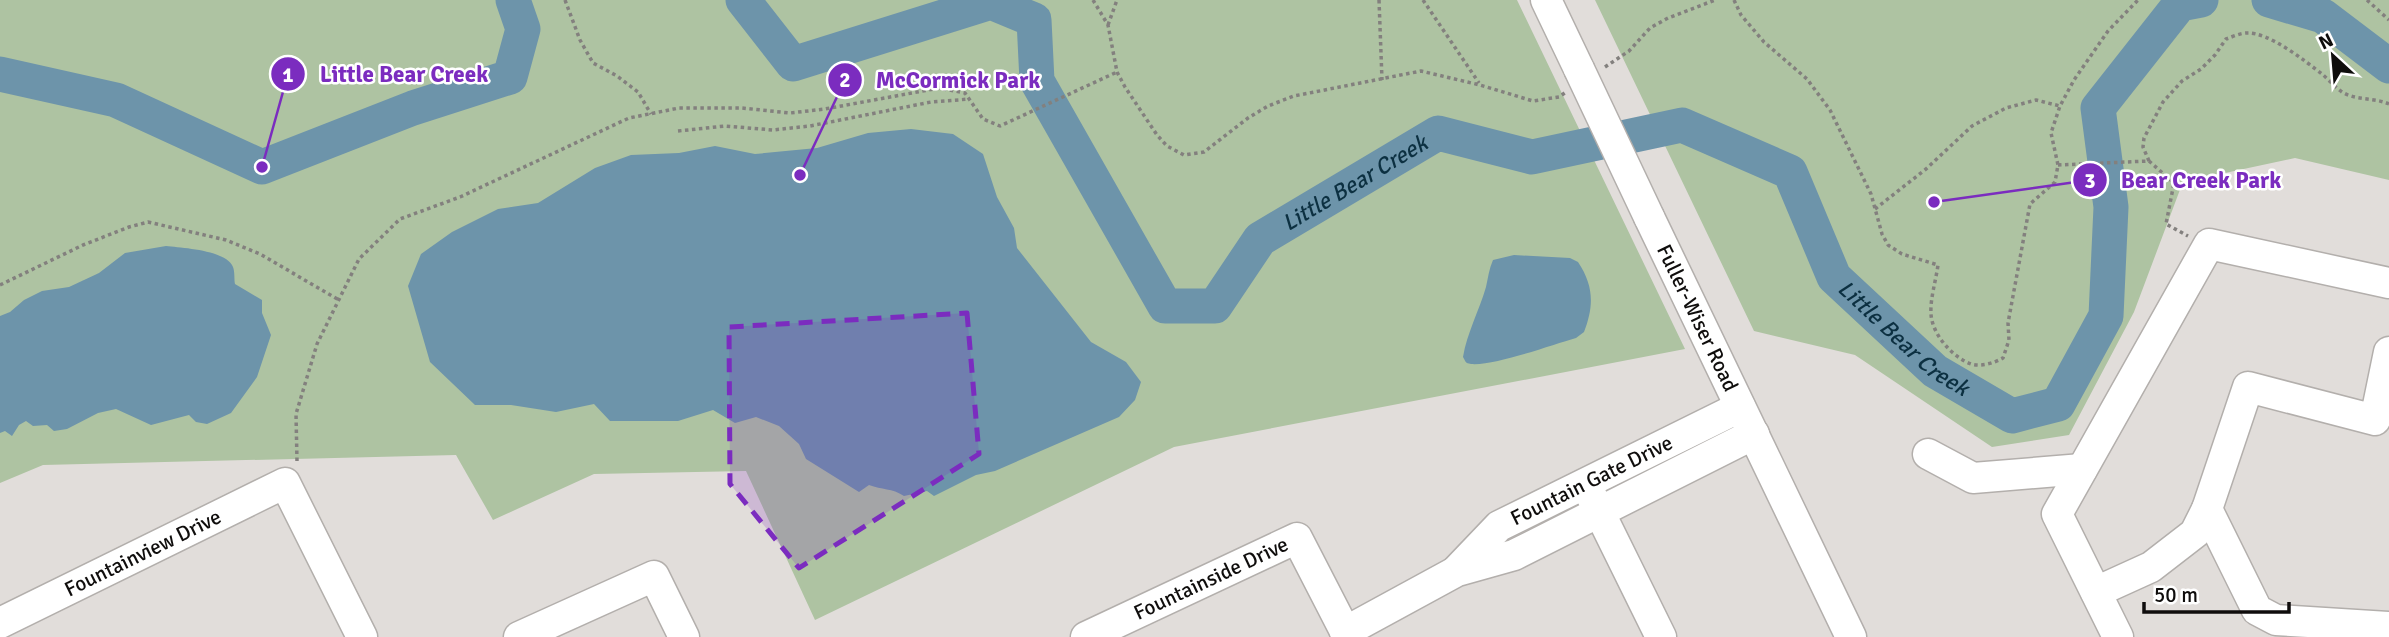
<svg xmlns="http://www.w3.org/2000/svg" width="2389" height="637" viewBox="0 0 2389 637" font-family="Signika,sans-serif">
<rect width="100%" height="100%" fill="#e1ddda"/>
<!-- green -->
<path fill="#aec3a2" d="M0,0H1517L1685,349L1174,447L815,620L746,471L594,474L493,520L456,455L43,465L0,483Z
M1595,0H2389V180L2295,158L2225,173L2184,179L2134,312L2069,435L1992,447L1855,355L1754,331Z"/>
<!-- water -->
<path fill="#6d94aa" d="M911,129L953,134L983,154L997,197L1014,228L1017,248L1091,342L1126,362L1141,382L1135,400L1119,417L995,471L976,475L934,496L927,491L904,496C892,488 882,490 869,485L859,492L806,459L799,444L779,426L756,417L735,423L713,410L678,421H610L594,404L556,412L511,405H475L430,362L408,286L421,254L452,232L498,209L538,203L595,168L631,155L679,153L715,146L755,154L817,148L868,133Z
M166,246C183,248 226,250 233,267C235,272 234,280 235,284L262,300V313L271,335L257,377L231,413L207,424L196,422L189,415L151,425L116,409L98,413L67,429L54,431L47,425L33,426L26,421L19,425L12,436L5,431L0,433V316L10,312L24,300L42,291L69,287L99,273L125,253Z
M1514,255L1570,258L1578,262C1594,286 1594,306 1584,332L1576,338C1551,345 1495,366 1471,364C1465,363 1466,362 1463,357C1467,333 1479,311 1486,287C1488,278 1489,269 1493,260Z"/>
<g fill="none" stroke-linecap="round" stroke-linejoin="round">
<!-- river -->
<g stroke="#6d94aa" stroke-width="35">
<path id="s1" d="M743,0L793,64L991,2L1034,20L1037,81L1165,306H1215L1260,239L1438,133L1532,157L1682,125L1790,172L1834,277L1935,371L2012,416L2058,404L2106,316L2111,207L2098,108L2180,4L2201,0"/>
<path d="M2269,0L2323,16L2389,66"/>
<path d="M0,74L116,100L262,167L413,108L510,77L523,29L513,0"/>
</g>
<defs>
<g id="minor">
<path d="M1546,0L1579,69"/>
<path id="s2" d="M1649,217L1851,637"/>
<path d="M2389,352L2375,420L2248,387L2207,509L2257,610L2276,620L2389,627"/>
<path d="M1928,454L1973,478L2082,469"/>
<path d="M1591,495L1661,637"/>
<path id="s3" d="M1457,570L1499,526L1740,407"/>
<path d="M2096,592L2151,567L2195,533L2207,509"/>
<path id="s4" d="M0,623L285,483L362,637"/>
<path d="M1345,632L1457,571L1514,555L1754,434"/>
<path d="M519,637L654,576L684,637"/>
<path id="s5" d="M1086,637L1297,538L1348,637"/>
<path d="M2118,637L2057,514L2209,244L2389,283"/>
</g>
</defs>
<!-- minor casing -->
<use href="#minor" stroke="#b3afac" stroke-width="33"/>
<!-- path -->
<path stroke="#83807e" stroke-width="3.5" stroke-dasharray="3.5 3.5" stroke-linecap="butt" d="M565,0L580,40L593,63L617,76L638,92L651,114
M1093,0L1108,25L1117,72L1125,87L1157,135L1167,146L1184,155L1204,152L1248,118L1268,106L1294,96L1421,71L1480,85L1533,101L1559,97L1566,92
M1379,0L1382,80
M1423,0L1479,83
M1734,0L1741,15L1764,42L1807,79L1830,110L1871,194L1882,234L1888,245L1902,254L1938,265C1936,280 1930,299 1931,314C1932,334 1952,357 1971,364C1981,367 1994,363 2003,358L2009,340L2008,323L2030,204L2055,182L2058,165L2051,133L2060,106L2074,80L2108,31L2138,0
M2367,0L2389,20
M1108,25L1117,0
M1605,67L1629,51L1650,28L1668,18L1715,0
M678,131L725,126L773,130L810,126L931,102L970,99
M2149,161L2143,147L2144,138L2163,102L2182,81L2201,69L2215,55L2226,39C2232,37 2240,33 2247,33C2269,32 2305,61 2322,74C2329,80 2335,87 2342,92C2357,101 2373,97 2389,104
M2058,165L2149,161L2174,183L2166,224L2188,236
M1875,209L1926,169L1972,126L2006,108L2036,100L2060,106
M0,285L83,245L129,227L148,222L226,240L260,254L339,300
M297,461L296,414L317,344L359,259L400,219L460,197L629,118L679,108H742L790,113L825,109L939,88L965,93L983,119L1000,126L1117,72"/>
<!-- minor -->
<use href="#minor" stroke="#fff" stroke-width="30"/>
<defs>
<path id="minor-bridge" d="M1579,69L1649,217"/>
</defs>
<!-- minor-bridge casing -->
<use href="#minor-bridge" stroke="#b3afac" stroke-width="33" stroke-linecap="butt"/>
<!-- minor-bridge -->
<use href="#minor-bridge" stroke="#fff" stroke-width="30"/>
</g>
<!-- marked area -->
<path fill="#7b2cbf" fill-opacity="0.2" stroke="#7b2cbf" stroke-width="5" stroke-dasharray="14 9" stroke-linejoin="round" d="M967,313L979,454L799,568L730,484L729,327Z"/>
<g text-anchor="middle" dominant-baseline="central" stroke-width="5" stroke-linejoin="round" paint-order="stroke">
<!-- street labels -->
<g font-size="21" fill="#0f0d0c" stroke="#fff">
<text stroke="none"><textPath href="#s2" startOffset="112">Fuller-Wiser Road</textPath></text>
<text stroke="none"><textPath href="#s3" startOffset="164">Fountain Gate Drive</textPath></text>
<text stroke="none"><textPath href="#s4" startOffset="159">Fountainview Drive</textPath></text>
<text stroke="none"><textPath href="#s5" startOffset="138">Fountainside Drive</textPath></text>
</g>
<!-- water labels -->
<g font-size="23" font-style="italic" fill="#0c3041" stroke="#fff">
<text stroke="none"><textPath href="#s1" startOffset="896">Little Bear Creek</textPath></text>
<text stroke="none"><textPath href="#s1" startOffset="1568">Little Bear Creek</textPath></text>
</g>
</g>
<!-- callouts -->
<path fill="none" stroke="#7b2cbf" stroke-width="2.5" d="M262 167L288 74M800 175L845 80M1934 202L2090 180"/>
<g fill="#7b2cbf" stroke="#fff" stroke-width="2.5">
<circle cx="262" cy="167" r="7"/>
<circle cx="800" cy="175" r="7"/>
<circle cx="1934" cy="202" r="7"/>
<circle cx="288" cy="74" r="18"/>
<circle cx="845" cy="80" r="18"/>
<circle cx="2090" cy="180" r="18"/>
</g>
<g font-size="21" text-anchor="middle" font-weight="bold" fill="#fff">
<text x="288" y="82">1</text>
<text x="845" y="87">2</text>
<text x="2090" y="188">3</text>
</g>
<g font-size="23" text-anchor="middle" font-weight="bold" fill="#7b2cbf" stroke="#fff" stroke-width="5" stroke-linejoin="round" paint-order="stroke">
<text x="404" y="82">Little Bear Creek</text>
<text x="958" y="88">McCormick Park</text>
<text x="2201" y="188">Bear Creek Park</text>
</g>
<!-- north arrow -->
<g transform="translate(2333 56) rotate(334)" stroke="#ffffff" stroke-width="5" paint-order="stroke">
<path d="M0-5L12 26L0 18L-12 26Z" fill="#0f0d0c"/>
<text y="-10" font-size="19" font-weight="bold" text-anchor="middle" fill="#0f0d0c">N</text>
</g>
<!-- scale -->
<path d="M2144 602v10h145v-10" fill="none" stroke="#0f0d0c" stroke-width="3.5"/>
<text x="2154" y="602" font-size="21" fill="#0f0d0c" stroke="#ffffff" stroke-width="5" paint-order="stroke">50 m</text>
</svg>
